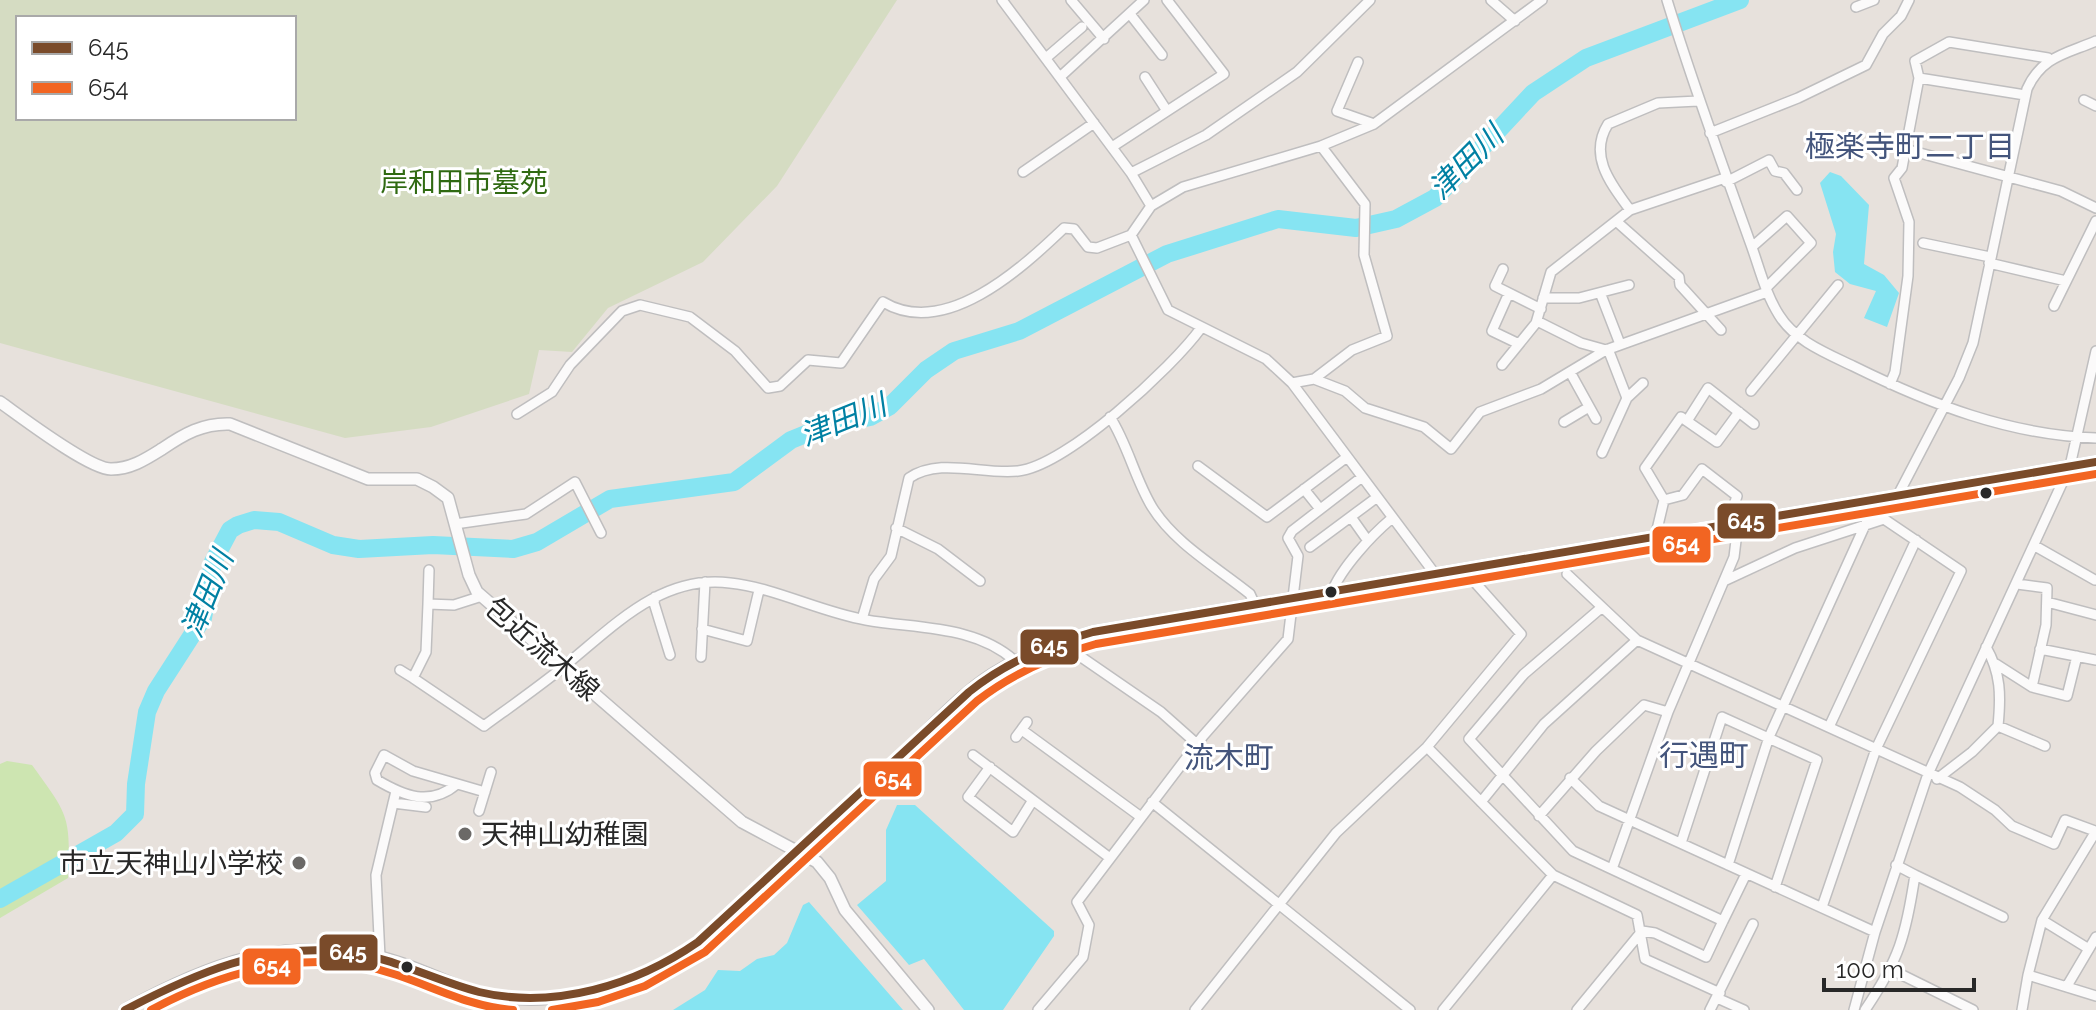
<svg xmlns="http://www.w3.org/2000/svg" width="2096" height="1010" viewBox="0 0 2096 1010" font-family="Raleway,'Noto Sans JP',sans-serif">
<rect width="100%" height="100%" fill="#e7e1dc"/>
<!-- green -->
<path fill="#cde5b1" d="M7,761L32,765C68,815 71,815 68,878L0,918V764Z"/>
<!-- cemetery -->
<path fill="#d5dcc2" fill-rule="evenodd" d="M0,0H897L777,186L703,262L608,308L572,352L539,350L529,394L431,427L345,438L0,343ZM18,18H294V118H18Z"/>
<!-- water -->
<path fill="#86e4f2" d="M1830,172L1841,176L1869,205L1864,264L1884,275L1899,293L1887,327L1864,318L1876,291L1850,284L1835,272L1833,252L1836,234L1820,183Z
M897,805H915L1054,931V936L1003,1010H964L924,959L909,965L857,905L886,881V830Z
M809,902L903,1010H673L705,990L718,970L740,971L757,959L774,955L787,943L803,905Z"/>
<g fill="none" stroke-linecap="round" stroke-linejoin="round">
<!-- river -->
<path stroke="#86e4f2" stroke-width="18" d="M0,899L116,833L135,814L136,784L147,712L156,691L203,618L213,562L230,530L238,525L254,520L279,522L333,545L359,549L433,545L513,549L537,542L610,499L734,482L791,440L823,427L870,417L890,406L926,370L954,351L1019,331L1167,254L1278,219L1356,228L1396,219L1435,198L1533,93L1586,58L1740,0"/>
<defs>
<path id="minor" d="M1002,0L1131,173L1151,206
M1071,0L1104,39
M1491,0L1515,21
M1667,0C1692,82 1721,161 1750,242C1759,266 1765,293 1779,315C1795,341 1826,353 1853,366C1930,404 2009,435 2096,438
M1856,7L1874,0
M1130,14L1162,55
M1046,58L1082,27
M1358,62L1337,111L1374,124
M1060,77L1144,0
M1145,77L1167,111
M1919,78L2025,95
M2084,100L2096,106
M1698,101L1658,103L1608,124C1588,156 1611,184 1630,210L1725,178
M1710,133L1798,98L1866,65L1883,34L1901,16L1909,0
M1112,147L1224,74L1167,0
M1905,149L2061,191L2096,208
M1023,172L1094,123
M1131,173L1206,135L1297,72L1370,0
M1726,182L1769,160L1775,171L1784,173L1797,190
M1616,221L1679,277L1680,285L1721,330
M1131,235L1168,310L1266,359L1292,383L1435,574
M1923,243L1990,257
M1752,247L1787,216L1811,243L1766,288
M1989,263L2066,281
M1503,269L1495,286L1541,309
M1509,293L1492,331L1517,343
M1601,295L1620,344
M1543,298H1579L1629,285
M2054,306L2096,221
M1537,321L1581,343L1606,350
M1502,365L1536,323L1551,272L1630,210
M1570,372L1596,419
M1314,379L1345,391L1365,408L1424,427L1451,449L1480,412L1541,389L1606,350L1767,292
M1292,383L1314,379L1352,350L1387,336L1364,255L1365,204L1321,146
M1890,384L1895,372L1908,276L1909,222L1894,178L1902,168L1919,78L1915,61L1949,42L2048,58
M1751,391L1838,285
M1627,398L1643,383
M517,414L552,392L570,365L622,311L640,305L690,317L735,351L768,388L780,386L808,360L841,363L883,302C945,339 1021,269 1064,228L1074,229L1088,247L1097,248L1131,235L1151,206L1183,187L1321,146L1374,124L1542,0
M1110,417C1128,445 1135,479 1152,507C1174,543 1218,568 1250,594L1255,605
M1687,421L1708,388L1754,424
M1564,422L1589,407
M1602,453L1627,398L1608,349
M1198,466L1267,517L1347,457
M1304,489L1320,509
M1898,495L1959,378L1973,343L2027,89C2042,56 2066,54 2096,41
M1664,500L1683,495L1702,469L1737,496L1727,526
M1351,517L1368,541
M455,524L526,514L575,482L601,533
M896,528L938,549L980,581
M1655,538L1664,500L1645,468L1681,417L1717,442L1739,412
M2035,546L2095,580
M1310,547L1376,498
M1567,574L1637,640L1960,787L1995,810L2012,826L2054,844L2065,820L2095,831
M1724,581L1795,548L1884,519L1961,571L1876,749L1822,907
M2017,584L2047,588L2046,625L2032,687
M1332,592C1341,568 1372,535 1391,519
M482,596L454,605L428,604L426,652L413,678L484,726C510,707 537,688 562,668C612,628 660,574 730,583C776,588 820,612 866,620C917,629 975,625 1015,661
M655,597L654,603L670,655
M2047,602L2096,615
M428,604L429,570
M1601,608L1524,674L1469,739L1573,851L1723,921L1746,874
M862,619L874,579L891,556L909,478C940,457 982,475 1018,471C1066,466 1172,368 1201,328
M702,629L747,641L759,590
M1063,641L1071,650L1161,712L1197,744
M2040,649L2096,660
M701,657L705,582
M1996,664L2032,687L2067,696L2077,656
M400,670L413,678
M1998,726L2045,746
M1829,727L1916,540
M1022,730L1141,817
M1016,737L1027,722
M1427,747L1553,875L1637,915L1645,959L1720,993
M973,755L1110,858
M990,767L968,797L1013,832L1033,800
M1570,778L1599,806L1875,932
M1937,779L1972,752L1998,726C2001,696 2001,673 1986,647
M457,784C430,807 404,796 377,780L375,773L384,755L413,771L485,792
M1152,802L1410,1010
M1481,802L1544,724L1637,640
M393,803L426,807
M479,811L491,772
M1539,816L1596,751L1644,705L1668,712
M2096,831L2042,920L2028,975L2096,996
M1681,843L1722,717L1817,760L1775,887
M1728,865L1769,737L1866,523
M1612,869L1668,712L1734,557L1738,524
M1915,875L2003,917
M2042,920L2089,949
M380,957L376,875L396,791
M1892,970L1973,1010
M2067,986L2096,937
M1717,998L1744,1010
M1038,1010L1083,957L1089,925L1077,902L1203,736L1288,639L1298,556L1288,538L1292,531L1362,477
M1195,1010L1336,833L1427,747L1521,634L1463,569
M1443,1010L1553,875
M1577,1010L1642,931L1655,933L1706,957L1723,921
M1710,1010L1753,924
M1854,1010L1875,932L1928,774L2070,466L2096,351
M1865,1010C1899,960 1906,935 1915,875L1896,865
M2022,1010L2028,975"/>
<path id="tertiary" d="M0,402C20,416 89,469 111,469C131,469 146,459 162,449C184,434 203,423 230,424L368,479H417L433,487L448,498L469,575L477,592L742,822L817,862L830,878L845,910L928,1010
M125,1010C209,964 281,936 379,957C407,963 432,976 458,986C520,1009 581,999 641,975C698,952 735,910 779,869C820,831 862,793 903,754C932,727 960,695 993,674C1024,654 1058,642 1093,632L2096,462"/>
</defs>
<!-- minor casing -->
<use href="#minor" stroke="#bfbebf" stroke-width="12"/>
<!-- tertiary casing -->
<use href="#tertiary" stroke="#bfbebf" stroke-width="14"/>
<!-- minor -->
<use href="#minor" stroke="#fbfafa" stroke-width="9"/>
<!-- tertiary -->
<use href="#tertiary" stroke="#fbfafa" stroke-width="11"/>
<defs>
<path id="bus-1" d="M125,1010C194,974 266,942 345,952C393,957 433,980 479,992C554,1010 636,985 698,942L969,692C1006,662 1048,645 1093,632L2096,462"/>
<path id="bus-2" d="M151,1010C226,970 313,946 397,975C436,988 471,1007 513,1010
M552,1010L598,1002L645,986L705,952L977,701C1013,673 1052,656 1096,644L2096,474"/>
</defs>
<!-- bus-1 casing -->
<use href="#bus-1" stroke="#fff" stroke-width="14"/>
<!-- bus-2 casing -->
<use href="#bus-2" stroke="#fff" stroke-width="14"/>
<!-- bus-1 -->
<use href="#bus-1" stroke="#7a4b2a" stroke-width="8"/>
<!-- bus-2 -->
<use href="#bus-2" stroke="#f26522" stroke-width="8"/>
</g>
<!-- markers -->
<g fill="#282828" stroke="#fff" stroke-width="3">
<circle cx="1986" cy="493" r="7"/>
<circle cx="1331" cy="592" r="7"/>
<circle cx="407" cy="967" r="7"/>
</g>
<g fill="#6b6967" stroke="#fff" stroke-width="3">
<circle cx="465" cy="834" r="8"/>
<circle cx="299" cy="863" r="8"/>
</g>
<g text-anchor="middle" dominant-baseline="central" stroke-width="6" stroke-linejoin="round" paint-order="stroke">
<!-- park labels -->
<g font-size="28" fill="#306a12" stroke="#fff">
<text x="464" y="182">岸和田市墓苑</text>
</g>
<!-- street labels -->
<g font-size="28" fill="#282828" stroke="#fff">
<text transform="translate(542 649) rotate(41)">包近流木線</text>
</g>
<!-- poi labels -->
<g font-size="28" fill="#282828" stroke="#fff" text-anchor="start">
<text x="481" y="834">天神山幼稚園</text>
<text x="283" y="863" text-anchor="end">市立天神山小学校</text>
</g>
<!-- neighbourhood labels -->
<g font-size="30" fill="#44557c" stroke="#fff">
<text x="1910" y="146">極楽寺町二丁目</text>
<text x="1704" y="755">行遇町</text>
<text x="1229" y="757">流木町</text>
</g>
<!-- water labels -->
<g font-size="30" font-style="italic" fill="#0080a3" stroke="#fff">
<text transform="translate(1466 162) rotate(-45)">津田川</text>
<text transform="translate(843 420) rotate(-22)">津田川</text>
<text transform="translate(207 594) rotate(-68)">津田川</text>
</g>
</g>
<g stroke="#fff" stroke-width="3">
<rect x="1716" y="502" width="61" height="38" rx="8" fill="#7a4b2a"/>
<rect x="1651" y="525" width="61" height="39" rx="8" fill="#f26522"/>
<rect x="1019" y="628" width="61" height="38" rx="8" fill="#7a4b2a"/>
<rect x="862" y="760" width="61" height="38" rx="8" fill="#f26522"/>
<rect x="318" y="933" width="61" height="39" rx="8" fill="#7a4b2a"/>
<rect x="241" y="947" width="61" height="39" rx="8" fill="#f26522"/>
</g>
<g font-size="22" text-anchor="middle" font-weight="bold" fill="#fff">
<text x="1746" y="529">645</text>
<text x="1681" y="552">654</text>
<text x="1049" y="654">645</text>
<text x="893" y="787">654</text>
<text x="348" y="960">645</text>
<text x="272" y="974">654</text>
</g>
<!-- legend -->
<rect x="16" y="16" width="280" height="104" fill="#ffffff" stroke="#a9a9a9" stroke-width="2"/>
<rect x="32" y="42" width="40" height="12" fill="#7a4b2a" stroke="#a9a9a9" stroke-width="2"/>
<text x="88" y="56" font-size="24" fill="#282828">645</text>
<rect x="32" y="82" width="40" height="12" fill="#f26522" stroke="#a9a9a9" stroke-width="2"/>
<text x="88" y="96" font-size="24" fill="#282828">654</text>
<!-- scale -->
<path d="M1824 978v12h150v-12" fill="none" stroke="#282828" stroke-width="4"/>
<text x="1836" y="978" font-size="24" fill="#282828" stroke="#ffffff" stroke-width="6" paint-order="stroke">100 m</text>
</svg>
